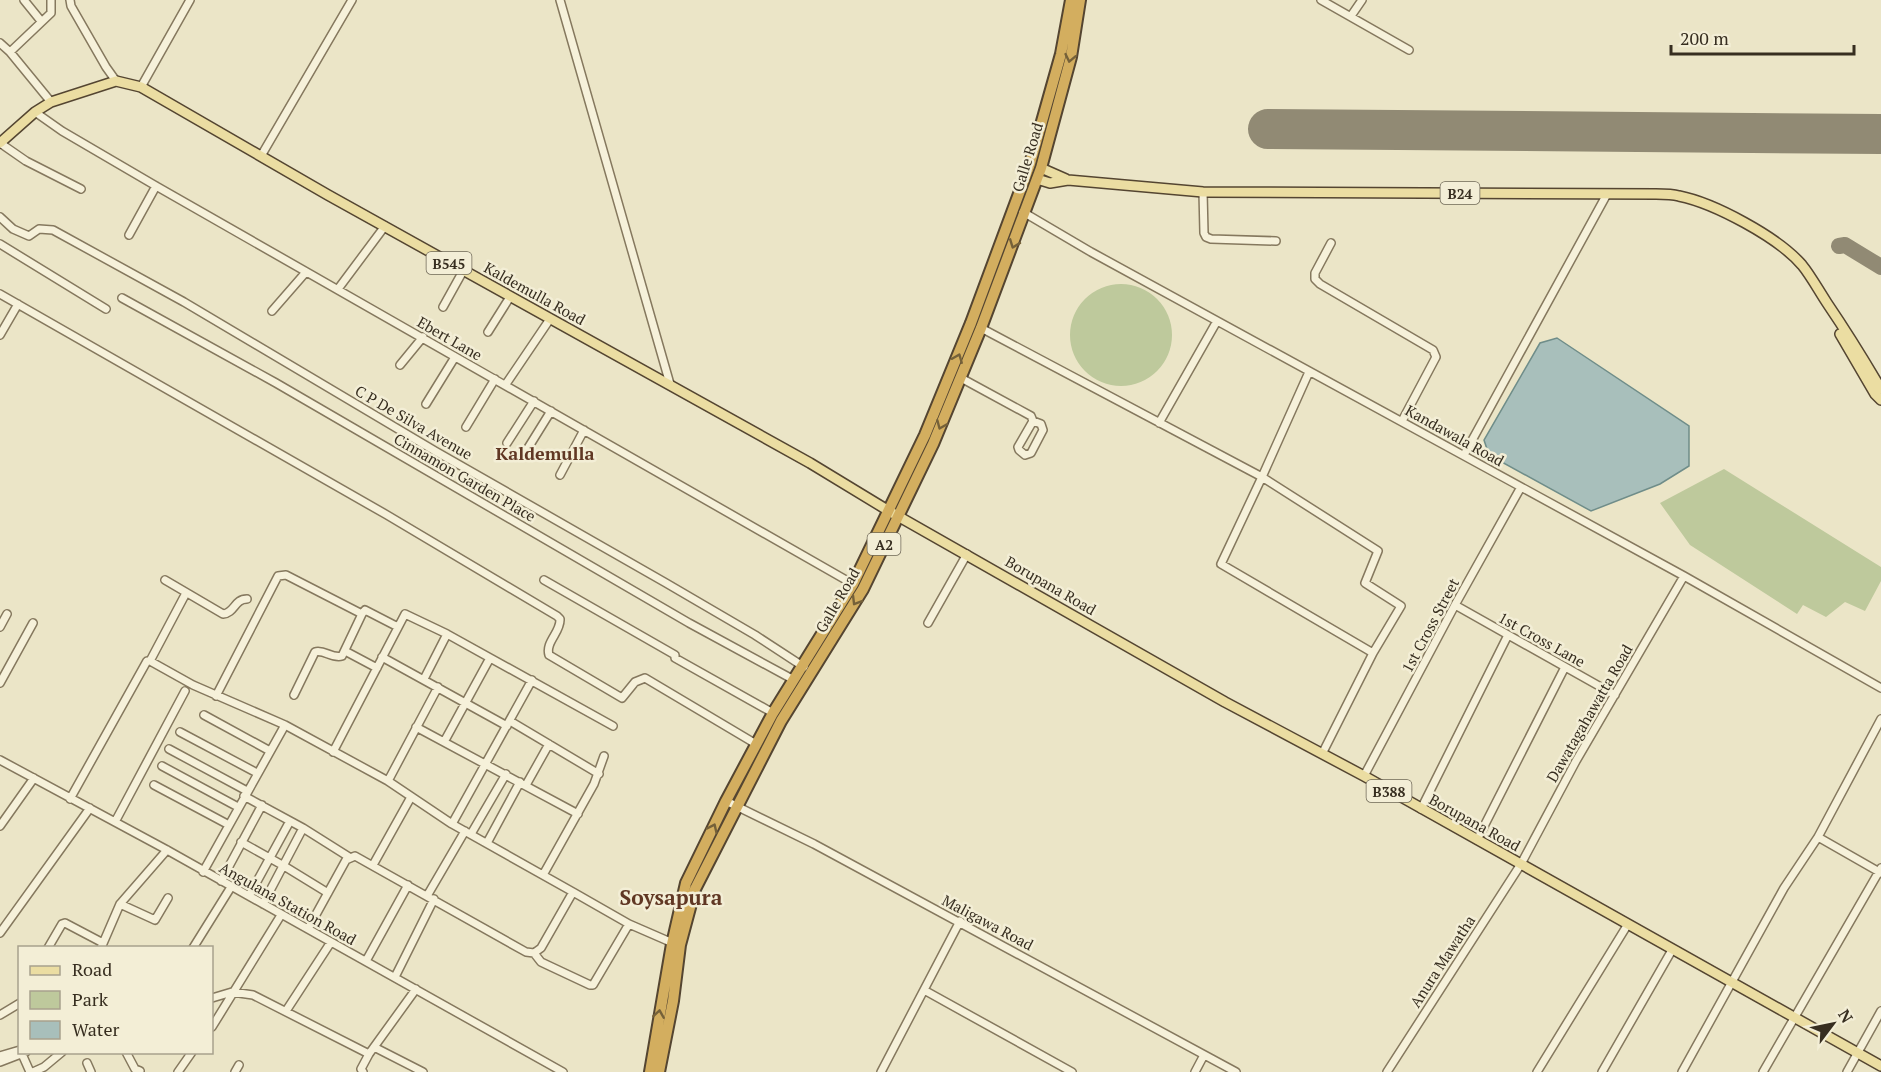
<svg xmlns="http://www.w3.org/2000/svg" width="1881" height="1072" viewBox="0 0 1881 1072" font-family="'PT Serif',serif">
<rect width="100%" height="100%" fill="#ebe5c7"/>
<!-- green -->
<path fill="#bec99c" d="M1070 335a51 51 0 1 1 102 0a51 51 0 1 1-102 0Z
M1724,469L1881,567V581L1865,611L1845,602L1826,617L1803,605L1797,614L1690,545L1660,503Z"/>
<!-- water -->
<path fill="#a8bfbb" stroke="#6f8d89" stroke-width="1.5" d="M1557,338L1689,426V466L1660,484L1591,511L1489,455L1484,440L1540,343Z"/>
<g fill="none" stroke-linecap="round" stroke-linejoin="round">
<!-- taxiway -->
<path stroke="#918a74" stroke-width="16" d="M1839,246L1845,245L1881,267"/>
<!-- runway -->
<path stroke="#918a74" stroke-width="40" d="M1268,129L1881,134"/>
<defs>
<path id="minor" d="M24,0L41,21
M70,0L71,6L106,67L116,81
M560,0L670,384
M1321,0L1409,50
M1351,16L1362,0
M0,43L10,52L51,102
M10,52L51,13V0
M141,87L190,0
M35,112L62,131L156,186L853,584
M0,143L26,161L81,189
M261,156L352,0
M1203,192L1204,233L1206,237L1211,239L1276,241
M1023,212L1091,252L1684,576L1881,688
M0,217L13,229L29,236L39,229L53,230L184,302L435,451L666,583L755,635L804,667
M129,235L156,186
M1331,243L1315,273V279L1320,284L1433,350L1436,357L1402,421
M0,244L106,309
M338,289L385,226
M0,294L387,515L557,616L560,619C561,632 545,642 549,655L622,698L635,682L645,678L756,744
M122,298L276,383L689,623L794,680
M443,307L463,271
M272,311L306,272
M981,328L1262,477L1221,564L1373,653
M488,332L510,297
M0,335L18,304
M400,365L423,337
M1309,372L1262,477L1378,551L1365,583L1401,606L1373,653L1322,754
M961,378L1031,416L1033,421L1041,424L1043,430L1031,453L1025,455L1019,450L1018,447L1033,421
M506,384L550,319
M426,404L455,357
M1159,423L1217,321
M466,427L495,379
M507,443L534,401
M528,448L551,411
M1464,455L1607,194
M560,475L584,430
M165,580L223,614C235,613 234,599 247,599
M544,580L675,655V658L773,713
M1455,605L1615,695
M928,623L967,554
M0,627L7,614
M345,651L377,668
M382,657L507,726
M150,661L186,593
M424,679L447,634
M0,683L33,623
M294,695L315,652C324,649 332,659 342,656L362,614
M216,696L278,576L286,575L362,614L365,610L398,627
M204,715L270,751
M510,721L599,774
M416,727L578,814
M180,732L257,773
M444,742L490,658
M169,749L247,791
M333,752L405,614L447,634L613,726
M0,760L167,850L563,1072
M162,766L238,807
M1364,776L1455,605L1521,487
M388,781L438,687
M154,785L229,825
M526,785L549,744
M244,796L303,828L349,857
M70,799L147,661H150L193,685L285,725L388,781L452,824L573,892
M726,801L814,844L1236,1072
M1421,809L1508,635
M115,822L185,691
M452,824L532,680
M0,826L34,778
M471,834L506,774
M1818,837L1881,873
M1477,840L1565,667
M241,842L284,866L328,893
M487,843L520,782
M373,865L411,797
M203,872L285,725
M543,875L594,784L604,756
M221,881L262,805
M249,896L290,821
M427,896L465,831
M120,904L155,920L168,898
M263,904L303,828
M308,929L346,860L355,856L526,952L534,953L541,948L573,892L629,924L675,944
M0,933L90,808
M48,948L62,924L65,923L103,943
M101,948L120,904L167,850
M193,948L231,887
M534,953L541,962L590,985H593L629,924
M366,961L408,885
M395,977L434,899
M924,990L1072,1072
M212,998L232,992L253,995L369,1054
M286,1011L331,942
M0,1015L20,1003
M212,1027L281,915
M374,1047L423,1072
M126,1052L135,1069L140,1071
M22,1054L30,1072
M0,1056L20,1050
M0,1062L26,1052
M87,1063L91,1072
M33,1072L44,1067L62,1052
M178,1072L192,1052
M235,1072L239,1065
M363,1072L361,1069L369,1054L416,989
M881,1072L960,921L962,923
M1195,1072L1204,1055
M1387,1072L1521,864L1576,761L1684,576
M1537,1072L1628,924
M1602,1072L1672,950
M1682,1072L1784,888L1818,837L1881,719
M1763,1072L1881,868
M1847,1072L1881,1011"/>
<path id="major" d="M0,143L35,112L51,102L116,81L141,87L328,195L810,463L889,511L1225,702L1364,776L1881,1066
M1041,168L1066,179
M1037,179L1050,183L1068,180L1203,192L1656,194C1663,194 1672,194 1679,196C1714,203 1778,237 1802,265C1811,276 1819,291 1827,303C1846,331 1864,360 1881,389
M1840,334L1875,394L1881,400"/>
<path id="highway" d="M650,1072L672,944L686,883L726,801L773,713L853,584L925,435L971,323L1030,164L1061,54L1071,0
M659,1072L673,1001L680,945L695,889L781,721L863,589L933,444L981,328L1041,168L1071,57L1080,0"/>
</defs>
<!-- minor casing -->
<use href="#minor" stroke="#85785e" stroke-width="10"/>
<!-- major casing -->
<use href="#major" stroke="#544531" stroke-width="12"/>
<!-- highway casing -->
<use href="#highway" stroke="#544531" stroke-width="14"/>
<!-- minor -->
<use href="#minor" stroke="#f6f1da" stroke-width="7"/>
<!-- major -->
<use href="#major" stroke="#ebdda2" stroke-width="9"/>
<!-- highway -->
<use href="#highway" stroke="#d3ae5f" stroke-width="10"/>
</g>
<!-- one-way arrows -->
<defs><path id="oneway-chevron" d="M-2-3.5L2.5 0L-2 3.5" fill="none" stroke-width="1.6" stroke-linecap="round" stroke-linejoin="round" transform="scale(1.5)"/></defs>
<g stroke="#756139">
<use href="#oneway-chevron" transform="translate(1070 58) rotate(102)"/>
<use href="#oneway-chevron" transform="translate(1014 244) rotate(111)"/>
<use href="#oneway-chevron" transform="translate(958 358) rotate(-68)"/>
<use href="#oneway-chevron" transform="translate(941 425) rotate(113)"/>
<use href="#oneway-chevron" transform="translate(856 601) rotate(121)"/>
<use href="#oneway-chevron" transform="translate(713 828) rotate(-65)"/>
<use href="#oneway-chevron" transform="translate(659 1014) rotate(-81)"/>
</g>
<g text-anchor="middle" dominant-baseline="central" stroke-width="5" stroke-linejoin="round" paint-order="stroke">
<!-- shield labels -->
<g fill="#f3eed6" stroke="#6f6857" stroke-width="1.5">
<rect x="1440.5" y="182" width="39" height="22" rx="4.5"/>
<rect x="426.5" y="252" width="45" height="22" rx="4.5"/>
<rect x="867.5" y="533" width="33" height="22" rx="4.5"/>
<rect x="1366.5" y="780" width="45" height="22" rx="4.5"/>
</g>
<g font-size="14" font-weight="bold" fill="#372e20">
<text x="1460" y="193">B24</text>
<text x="449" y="263">B545</text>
<text x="884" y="544">A2</text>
<text x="1389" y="791">B388</text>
</g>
<!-- street labels -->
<g font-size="15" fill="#372e20" stroke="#f3eed6">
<text transform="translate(1027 157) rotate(-73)">Galle Road</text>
<text transform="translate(535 293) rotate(29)">Kaldemulla Road</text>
<text transform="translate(450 338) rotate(30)">Ebert Lane</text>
<text transform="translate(414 422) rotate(30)">C P De Silva Avenue</text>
<text transform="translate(1455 435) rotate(29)">Kandawala Road</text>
<text transform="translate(465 477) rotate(30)">Cinnamon Garden Place</text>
<text transform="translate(1051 585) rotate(30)">Borupana Road</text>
<text transform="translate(837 600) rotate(-60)">Galle Road</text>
<text transform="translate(1430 625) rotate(-62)">1st Cross Street</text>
<text transform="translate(1542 639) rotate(29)">1st Cross Lane</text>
<text transform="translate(1589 713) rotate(-60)">Dawatagahawatta Road</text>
<text transform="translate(1475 822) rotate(29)">Borupana Road</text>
<text transform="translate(288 903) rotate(29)">Angulana Station Road</text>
<text transform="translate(988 922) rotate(28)">Maligawa Road</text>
<text transform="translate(1442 961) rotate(-57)">Anura Mawatha</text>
</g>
<!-- quarter labels -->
<g font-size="18" font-weight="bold" fill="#603723" stroke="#f3eed6">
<text x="545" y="453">Kaldemulla</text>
</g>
<!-- district labels -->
<g font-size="21" font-weight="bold" fill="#603723" stroke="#f3eed6">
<text x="671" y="897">Soysapura</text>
</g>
</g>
<!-- legend -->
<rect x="18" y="946" width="195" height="108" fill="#f3eed6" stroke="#a8a18d" stroke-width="1.5"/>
<rect x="30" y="966" width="30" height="9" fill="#ebdda2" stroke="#a8a18d" stroke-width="1.5"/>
<text x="72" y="976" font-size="18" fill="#372e20">Road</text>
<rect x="30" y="991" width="30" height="18" fill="#bec99c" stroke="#a8a18d" stroke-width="1.5"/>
<text x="72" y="1006" font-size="18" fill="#372e20">Park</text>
<rect x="30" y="1021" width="30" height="18" fill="#a8bfbb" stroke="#a8a18d" stroke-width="1.5"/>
<text x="72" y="1036" font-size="18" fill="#372e20">Water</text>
<!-- north arrow -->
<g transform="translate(1833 1024) rotate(58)" stroke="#f3eed6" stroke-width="4.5" paint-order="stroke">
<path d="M0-4.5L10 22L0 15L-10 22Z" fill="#372e20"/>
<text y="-9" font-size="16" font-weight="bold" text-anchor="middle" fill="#372e20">N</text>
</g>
<!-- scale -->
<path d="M1671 45v9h183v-9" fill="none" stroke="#372e20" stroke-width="3"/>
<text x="1680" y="45" font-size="18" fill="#372e20" stroke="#f3eed6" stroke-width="4.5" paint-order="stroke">200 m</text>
</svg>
